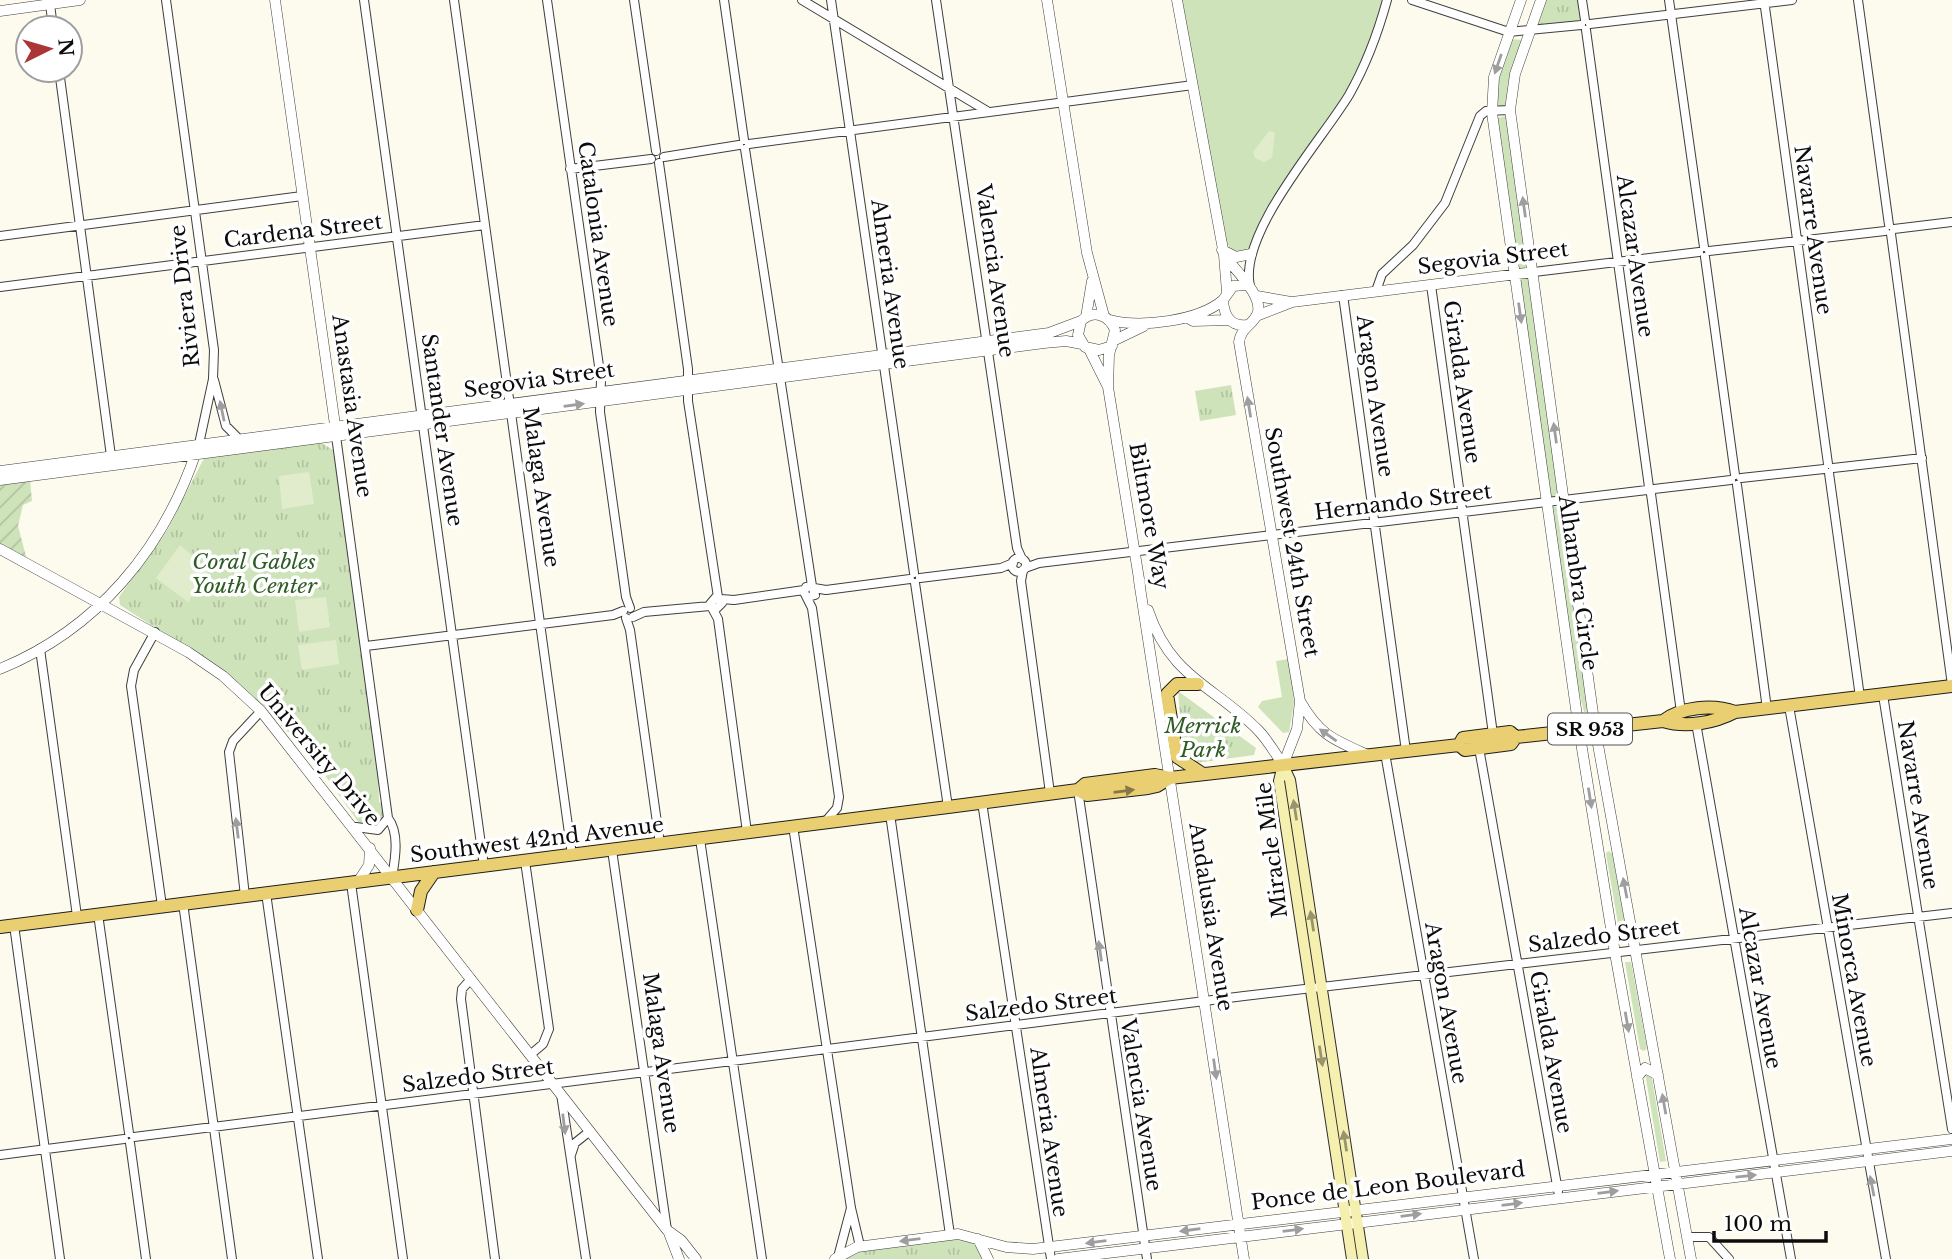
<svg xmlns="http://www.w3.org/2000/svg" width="1952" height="1259" viewBox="0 0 1952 1259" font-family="'Libre Baskerville',serif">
<defs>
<pattern id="park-tufts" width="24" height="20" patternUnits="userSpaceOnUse" patternTransform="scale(1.75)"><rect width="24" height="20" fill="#cfe3bb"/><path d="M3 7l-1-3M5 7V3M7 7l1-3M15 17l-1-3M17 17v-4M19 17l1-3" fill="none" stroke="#b1c2a0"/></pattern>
<pattern id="garden-furrows" width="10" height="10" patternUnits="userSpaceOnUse" patternTransform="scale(1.75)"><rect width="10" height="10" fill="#cfe3bb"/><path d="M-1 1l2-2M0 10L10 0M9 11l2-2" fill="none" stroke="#b1c2a0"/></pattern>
</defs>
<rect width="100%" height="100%" fill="#fdfaee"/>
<!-- grass -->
<path fill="#cfe3bb" d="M1182,0H1383C1375,28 1367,54 1353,80C1322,138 1276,188 1249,248L1237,253L1230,250L1226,240Z
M1511,39L1523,40L1508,83L1506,106L1494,107L1495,83Z
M1507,116L1529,268L1517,270L1496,118Z
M1530,277L1560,497L1550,499L1519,279Z
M1561,506L1590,711L1584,712L1575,674L1551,507Z
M1289,659L1294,703L1289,732L1283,733L1258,707L1262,701L1282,697L1276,661Z
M1608,851L1612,853L1628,940L1621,941L1606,854Z
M1625,962H1631L1647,1048L1644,1051L1640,1049Z
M1645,1073H1651L1666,1161L1660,1162Z"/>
<!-- park -->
<path fill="url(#park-tufts)" d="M1545,0H1578L1581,20L1535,28Z
M1231,385L1236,415L1200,421L1195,391Z
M320,442L333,450L339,488L378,770L379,802L384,805V819L379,826L364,827L359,823L296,735L286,731L257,700L224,672L120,605L119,597L168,529L204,458Z
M1178,691L1256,748L1254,755L1195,763L1182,754L1176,721L1180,715Z
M959,1237C973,1240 979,1245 984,1259H845L858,1251Z"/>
<!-- garden -->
<path fill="url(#garden-furrows)" d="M30,480L32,501L23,505L18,526L27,560L0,544V484Z"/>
<!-- pitch -->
<path fill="#e0eccc" d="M1269,131L1275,132L1272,158L1264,162L1255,158L1253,152Z
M309,472L314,504L282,509L279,476Z
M180,545L209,570L188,602L156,578Z
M326,597L330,627L299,632L295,600Z
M336,640L339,664L302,670L298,645Z"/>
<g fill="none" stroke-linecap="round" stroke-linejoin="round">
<defs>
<path id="minor" d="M166,0L214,350L213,379L199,444
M364,0L484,866
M454,0L572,855
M547,0L596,345L601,380L600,412L626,597L630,608
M634,0L656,151
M724,0L744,140
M802,0L987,111
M831,0L914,573
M936,0L1017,548L1022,559
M1412,0L1509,32L1581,25
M1582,0L1585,20
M1669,0L1704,247
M1764,0L1828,464
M1858,0L1889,225
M50,4L53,28
M1590,24L1792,0
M1586,30L1649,487
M59,70L111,456
M749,144L1193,85
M745,149L812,586
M664,157L739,145
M659,163L688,369V401L718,597
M570,169L651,159
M1894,229L1952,222
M1891,234L1952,685
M0,236L302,196
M1709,251L1885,231
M1705,257L1735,475
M1534,272L1699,252
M1431,285L1493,734
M1250,286C1238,233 1322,140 1349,95C1366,65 1378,33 1387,0
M0,287L485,225
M1376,291L1382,274L1413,245L1445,203L1480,116L1486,111L1510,110
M1343,295L1406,751
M214,380L226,426L239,439
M336,436L388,818C400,833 395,860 392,878
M1833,468L1922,458
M1829,473L1860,697
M1741,478L1824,469
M1737,485L1767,709
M1654,489L1731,480
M1651,494L1681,712
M1012 565a7 7 0 1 1 14 0a7 7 0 1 1-14 0Z
M1025,568L1039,563L1647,490
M1023,570L1021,581L1050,793
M920,578L1001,568L1013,563
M915,583L948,807
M814,588L826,590L910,579
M808,597L815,595L812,586L806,587L804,592L812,608L839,797L837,808L825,822
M721,599L734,600L804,590
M715,610L722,603L716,597L710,604L718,619L747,832
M633,617L644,612L710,606
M626,618L630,630L660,844
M155,632L134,670L131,686L162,906
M366,646L613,615L623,611
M40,649L77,916
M1883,695L1952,1129
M1789,706L1886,1259
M1696,723L1791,1259
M1479,748L1558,1191
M1385,753L1474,1259
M1078,790L1147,1259
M982,802L1051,1259
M890,814L950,1235
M793,826L851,1208L860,1246
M356,827L378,830L388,818
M700,839L762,1259
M612,850L667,1230
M525,861L549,1029L543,1044L530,1055
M351,883L403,1259
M266,893L318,1259
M245,896L229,752L233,741L261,711
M183,903L232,1259
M98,914L129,1133
M14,925L60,1259
M471,979L462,989L461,999L495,1259
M561,1094L586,1259
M134,1137L1244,996L1952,913
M130,1143L146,1259
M0,1155L124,1139
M571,1155L575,1143L590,1131
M1687,1237H1709L1729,1259
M838,1257L851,1208"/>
<path id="tertiary" d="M275,0L336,432
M1047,0L1087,253L1104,316
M1177,0L1224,255L1227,292
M1521,0L1494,77L1492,113L1579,730L1615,953L1670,1259
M1541,0L1515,74L1510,110L1595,728L1691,1259
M0,11L80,0
M1222,250L1236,257L1251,254
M1224,255C1235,270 1265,297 1257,315C1251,326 1241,328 1239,342L1300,701L1297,729L1283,765
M1246,285L1233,286L1223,300C1224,315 1230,327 1247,325
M1257,296L1291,302
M1256,316L1292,302L1534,272
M1086,317L1092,281
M1188,318L1193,321L1229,320
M1110,320C1141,328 1199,321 1223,300
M1115,340L1144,326
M1112,346L1099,350L1085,347L1078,335L1081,321C1094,309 1109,315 1115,330L1109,355L1108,387L1140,585
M1089,349L1108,387
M0,471L1049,333L1081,321
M0,480L1044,343L1066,341L1082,344
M0,549L188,652L223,676L261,711L667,1230L681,1240L696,1259
M1139,581L1244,1259
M1148,610C1171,678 1213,685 1257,729C1268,740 1275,753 1283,765
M0,669C97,629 163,550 196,452
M1300,701C1319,735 1334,740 1368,755
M358,882L369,865L370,848
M1637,1077L1645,1068L1658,1075
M669,1233L679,1259
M978,1239L988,1259
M835,1259L857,1247L958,1234L1006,1247L1033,1249L1952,1139
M1058,1259L1952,1151"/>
<path id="secondary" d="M1283,765L1290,780L1363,1259
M1283,765L1279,781L1283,807L1352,1259"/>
<path id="primary" d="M1198,684H1177L1167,694L1177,757L1203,774
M1663,721C1681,707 1713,704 1735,712
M1459,745L1463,738L1510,732L1516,737
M1078,790L1087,795L1148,788L1157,786L1170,778
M417,910L421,891L434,872
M0,927L948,807L1078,790L1085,784L1155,775L1170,778L1459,745L1465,750L1511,744L1516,737L1663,721C1686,728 1714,723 1735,712L1952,686"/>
</defs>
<!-- minor casing -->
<use href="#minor" stroke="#3f3f3f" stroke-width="10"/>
<!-- tertiary casing -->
<use href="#tertiary" stroke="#3f3f3f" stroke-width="11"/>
<!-- secondary casing -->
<use href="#secondary" stroke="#2e2e2e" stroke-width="12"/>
<!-- primary casing -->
<use href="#primary" stroke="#1d1d1d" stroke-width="14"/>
<!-- minor -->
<use href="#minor" stroke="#fff" stroke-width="8"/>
<!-- tertiary -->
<use href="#tertiary" stroke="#fff" stroke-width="10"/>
<!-- secondary -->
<use href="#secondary" stroke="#f6f0b0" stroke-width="10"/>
<!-- primary -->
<use href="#primary" stroke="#e9cf72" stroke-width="12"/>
</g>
<!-- one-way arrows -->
<defs><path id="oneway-solid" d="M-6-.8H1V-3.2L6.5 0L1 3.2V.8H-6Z" transform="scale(1.75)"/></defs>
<g fill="#9e9e9e">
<use href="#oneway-solid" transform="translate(1498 64) rotate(109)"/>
<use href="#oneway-solid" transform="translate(1524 207) rotate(-98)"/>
<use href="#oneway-solid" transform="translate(1520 313) rotate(82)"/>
<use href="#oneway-solid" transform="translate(574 405) rotate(-8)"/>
<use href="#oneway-solid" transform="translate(1249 407) rotate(-99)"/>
<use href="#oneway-solid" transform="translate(222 411) rotate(-102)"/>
<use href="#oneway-solid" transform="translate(1555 433) rotate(-98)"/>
<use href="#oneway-solid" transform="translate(1328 735) rotate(-145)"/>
<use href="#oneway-solid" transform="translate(1590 798) rotate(81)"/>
<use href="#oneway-solid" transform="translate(237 828) rotate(-97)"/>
<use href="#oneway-solid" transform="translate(1625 888) rotate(-101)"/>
<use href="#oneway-solid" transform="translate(1100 951) rotate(-98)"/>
<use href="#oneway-solid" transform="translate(1627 1022) rotate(80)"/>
<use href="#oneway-solid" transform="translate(1215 1069) rotate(82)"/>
<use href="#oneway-solid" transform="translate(1664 1104) rotate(-100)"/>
<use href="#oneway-solid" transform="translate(564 1124) rotate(83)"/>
<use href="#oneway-solid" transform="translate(1746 1176) rotate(-6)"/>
<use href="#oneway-solid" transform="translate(1872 1186) rotate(-101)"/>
<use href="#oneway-solid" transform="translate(1608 1192) rotate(-7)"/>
<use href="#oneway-solid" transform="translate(1512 1204) rotate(-7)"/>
<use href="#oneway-solid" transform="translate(1411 1215) rotate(-7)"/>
<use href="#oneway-solid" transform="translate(1190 1230) rotate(172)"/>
<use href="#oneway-solid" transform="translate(1293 1230) rotate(-7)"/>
<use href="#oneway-solid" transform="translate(910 1240) rotate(173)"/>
<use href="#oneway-solid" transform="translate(1096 1242) rotate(173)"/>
</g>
<use fill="#867744" href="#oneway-solid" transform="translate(1124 791) rotate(-7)"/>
<g fill="#98956e">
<use href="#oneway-solid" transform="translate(1295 810) rotate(-99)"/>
<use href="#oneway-solid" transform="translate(1312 921) rotate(-99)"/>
<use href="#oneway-solid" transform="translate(1321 1056) rotate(81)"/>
<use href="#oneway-solid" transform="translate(1345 1141) rotate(-99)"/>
</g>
<g text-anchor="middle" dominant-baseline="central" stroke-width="7" stroke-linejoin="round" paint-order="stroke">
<!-- shield labels -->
<rect fill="#fff" stroke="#555" stroke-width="2" x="1548" y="713.5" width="84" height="31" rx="5"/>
<g font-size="19" font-weight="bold" fill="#0c0c0c">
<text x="1590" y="729">SR 953</text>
</g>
<!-- street labels -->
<g font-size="21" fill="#0c0c0c" stroke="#fff">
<text transform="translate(1813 230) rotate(82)">Navarre Avenue</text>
<text transform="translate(303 231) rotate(-7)">Cardena Street</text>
<text transform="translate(598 234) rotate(82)">Catalonia Avenue</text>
<text transform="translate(1635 256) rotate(82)">Alcazar Avenue</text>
<text transform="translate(1493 258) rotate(-7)">Segovia Street</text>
<text transform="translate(995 271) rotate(82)">Valencia Avenue</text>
<text transform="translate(890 284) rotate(82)">Almeria Avenue</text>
<text transform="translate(185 296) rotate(-96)">Riviera Drive</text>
<text transform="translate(539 380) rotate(-8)">Segovia Street</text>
<text transform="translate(1462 382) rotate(82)">Giralda Avenue</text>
<text transform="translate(1375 396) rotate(82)">Aragon Avenue</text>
<text transform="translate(352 406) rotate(82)">Anastasia Avenue</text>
<text transform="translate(442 430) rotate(82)">Santander Avenue</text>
<text transform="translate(541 487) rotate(82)">Malaga Avenue</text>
<text transform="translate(1403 502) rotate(-7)">Hernando Street</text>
<text transform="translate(1149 516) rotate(80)">Biltmore Way</text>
<text transform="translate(1292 542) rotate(80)">Southwest 24th Street</text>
<text transform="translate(1578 583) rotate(82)">Alhambra Circle</text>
<text transform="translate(319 755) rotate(50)">University Drive</text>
<text transform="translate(1918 805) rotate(81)">Navarre Avenue</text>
<text transform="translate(537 840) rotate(-7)">Southwest 42nd Avenue</text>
<text transform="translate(1272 850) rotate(-97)">Miracle Mile</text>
<text transform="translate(1211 917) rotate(81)">Andalusia Avenue</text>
<text transform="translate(1604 936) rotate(-7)">Salzedo Street</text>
<text transform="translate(1854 980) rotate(80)">Minorca Avenue</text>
<text transform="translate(1760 988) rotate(80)">Alcazar Avenue</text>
<text transform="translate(1446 1003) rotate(80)">Aragon Avenue</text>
<text transform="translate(1041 1005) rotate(-7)">Salzedo Street</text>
<text transform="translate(1551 1052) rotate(80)">Giralda Avenue</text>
<text transform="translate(661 1053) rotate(82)">Malaga Avenue</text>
<text transform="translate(478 1076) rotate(-7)">Salzedo Street</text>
<text transform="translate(1141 1105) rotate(81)">Valencia Avenue</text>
<text transform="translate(1049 1132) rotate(82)">Almeria Avenue</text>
<text transform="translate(1388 1186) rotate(-7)">Ponce de Leon Boulevard</text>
</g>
<!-- park labels -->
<g font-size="21" font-style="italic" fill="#2f5c25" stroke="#fff">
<text x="254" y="562">Coral Gables<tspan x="254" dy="24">Youth Center</tspan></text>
<text x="1203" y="726">Merrick<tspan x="1203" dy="24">Park</tspan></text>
</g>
</g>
<!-- north arrow -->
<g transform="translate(49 49) rotate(85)"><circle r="33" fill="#ffffff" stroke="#9e9e9e" stroke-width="2"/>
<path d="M0-5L12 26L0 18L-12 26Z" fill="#ac3538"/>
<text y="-10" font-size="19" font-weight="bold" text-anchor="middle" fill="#0c0c0c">N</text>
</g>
<!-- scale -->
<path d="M1714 1231v10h112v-10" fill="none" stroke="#0c0c0c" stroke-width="3.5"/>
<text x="1724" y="1231" font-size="21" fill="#0c0c0c" stroke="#ffffff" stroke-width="5" paint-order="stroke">100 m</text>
</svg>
